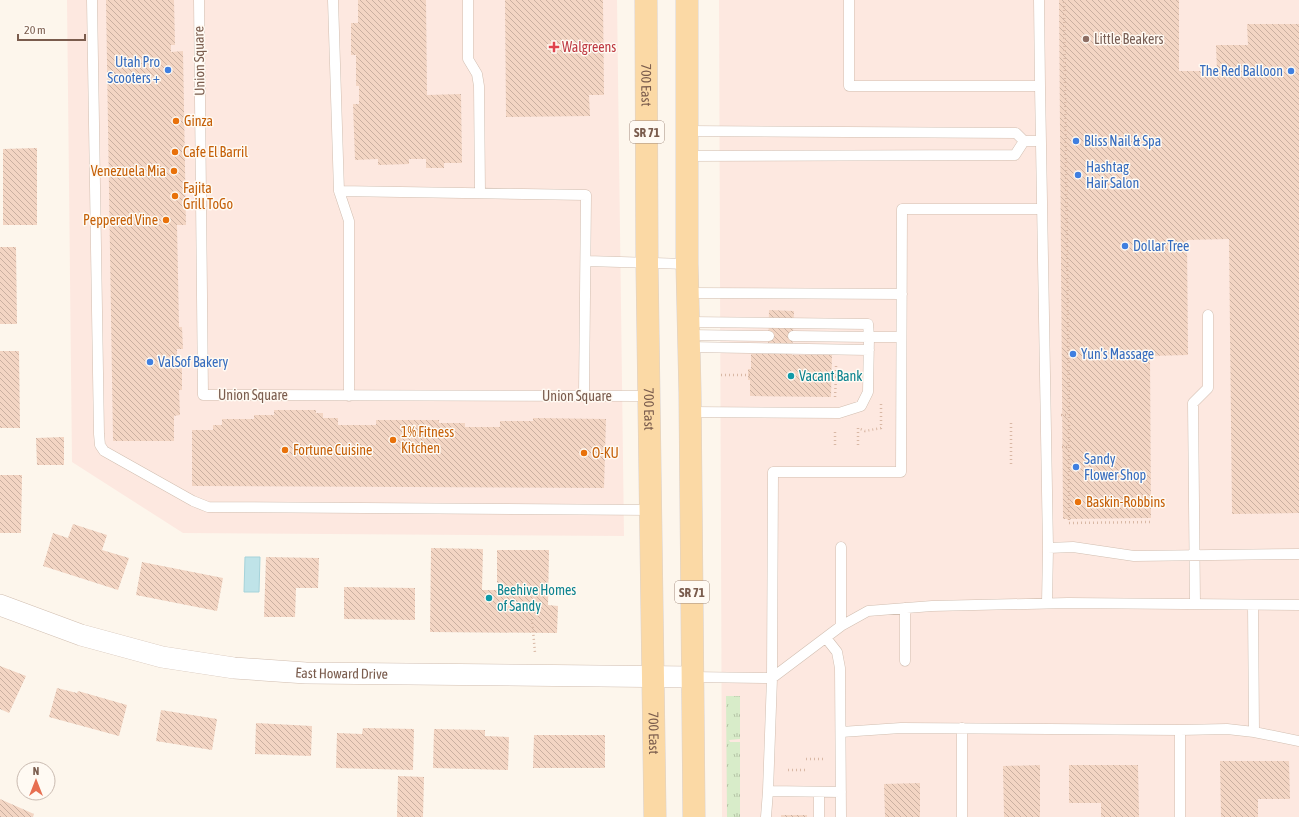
<svg xmlns="http://www.w3.org/2000/svg" width="1299" height="817" viewBox="0 0 1299 817" font-family="'Asap Condensed',sans-serif">
<defs>
<pattern id="grass-tufts" width="24" height="20" patternUnits="userSpaceOnUse"><rect width="24" height="20" fill="#d8ecc9"/><path d="M3 7l-1-3M5 7V3M7 7l1-3M15 17l-1-3M17 17v-4M19 17l1-3" fill="none" stroke="#b4c2a5"/></pattern>
<pattern id="building-back-hatch" width="6" height="6" patternUnits="userSpaceOnUse"><rect width="6" height="6" fill="#f3d5c3"/><path d="M-1 5l2 2M0 0l6 6M5-1l2 2" fill="none" stroke="#cab0a1"/></pattern>
</defs>
<rect width="100%" height="100%" fill="#fdf6ec"/>
<!-- commercial -->
<path fill="#fde8e0" d="M67,0H617L624,536L183,533L72,462Z
M719,0H1299V817H722Z"/>
<!-- grass -->
<path fill="url(#grass-tufts)" d="M726,696H740V739L729,740L730,742H740V817H727Z"/>
<!-- water -->
<path fill="#bfe3e8" stroke="#a5d3da" d="M245,557H260L259,592H244Z"/>
<!-- building -->
<path fill="url(#building-back-hatch)" d="M106,0H174L175,45H171V52L183,51L186,225H177L179,327H182L183,349H177V368H182V390H179L180,415L174,416V441H113Z
M358,0H426L427,95L461,94L462,163H444V168H426V159H409V164L378,165V159L355,160L353,104H359V86H356V55H351V23H358Z
M505,0H603L604,95H589L590,116L506,117Z
M1059,0H1179V71H1217L1216,45H1248L1247,24H1299V513L1232,514L1229,239L1187,240L1188,355L1150,356L1151,518L1063,519Z
M37,148V225H3V149Z
M0,247H16L17,324H0Z
M769,310L794,311L792,355H832L831,397L750,396V380H748V369H751V354H768Z
M0,351H19L20,428H0Z
M274,410H316V413H323V418H338V425H376V420H439V423H465V427H500V421H533V418L606,419L604,488L192,486V430H213V425H222V419H254V415H274Z
M64,437V465H37L36,438Z
M0,475H22L21,533H0Z
M73,524L107,535L102,550L129,558L118,590L43,566L53,533L68,538Z
M431,548L483,549L482,590H497V550H549L548,605L558,606L557,633L430,632Z
M266,557L319,558L318,588H296L295,617H264Z
M142,562L223,578L217,611L136,595Z
M344,587L415,588V620L344,619Z
M0,666L26,676L9,713L0,709Z
M57,688L77,693L78,691L127,705L119,736L49,717Z
M161,710L217,719L212,750L156,741Z
M256,723L312,726L311,756L255,754Z
M363,728L414,729L413,770L336,768L337,733L362,734Z
M434,729L485,730V736L509,737L508,770L433,768Z
M534,735H605V768H533Z
M1220,761H1289L1290,799H1258V817H1221Z
M1040,765V817H1004L1003,766Z
M1069,765H1138L1139,817H1101V803H1069Z
M398,776L424,777L423,817H397Z
M920,783V817H885L884,784Z
M0,799L34,814L33,817H0Z
M781,815H807V817H781Z"/>
<g fill="none" stroke-linecap="round" stroke-linejoin="round">
<defs>
<path id="service" d="M92,0L99,434L100,445L104,451L193,501L208,507L652,510
M199,0L203,395L649,396
M333,0L339,191L349,221V396
M468,0V59L477,74L479,86L480,193
M849,0V86H1040L1039,0
M1040,86L1048,548L1073,547L1134,556L1299,554
M687,131L1016,133L1024,141H1040
M687,156L1015,155L1024,141
M339,191L586,195L584,396
M587,261L687,264
M688,293L902,294
M689,322L868,324L869,337H901
M689,335L769,336
M689,347L869,350
M690,412L839,413L861,406L868,392L869,337L793,336
M841,547V626
M1047,603L1048,548
M1195,604L1193,403L1208,388V315
M1253,605L1254,732
M905,608V661
M826,638L837,652L840,668L841,817
M692,677L772,678L773,472H901L902,209H1042
M1180,730L1227,729L1254,732L1299,741
M841,732L901,728L1180,730V817
M819,792V817
M841,792L768,791L772,678L841,626L868,611L932,606L1068,603L1299,605
M766,817L768,791
M962,817V728"/>
<g id="minor">
<path id="s1" d="M0,605L81,635L162,657L234,668L306,673L692,677"/>
</g>
<g id="primary">
<path id="s2" d="M646,0L647,264L655,817"/>
<path d="M687,0V264L690,393L694,817"/>
</g>
</defs>
<!-- service casing -->
<use href="#service" stroke="#d1beb0" stroke-width="11"/>
<!-- minor casing -->
<use href="#minor" stroke="#d1beb0" stroke-width="22"/>
<!-- primary casing -->
<use href="#primary" stroke="#dad1cd" stroke-width="23"/>
<!-- path -->
<path stroke="#d9b8a5" stroke-width="2.5" stroke-dasharray="1 3" stroke-linecap="butt" d="M836,366V377L852,376
M721,375H750
M831,377H836L835,397
M1061,415H1069L1064,0
M1011,423V464
M835,445V429
M858,445V428L865,431L881,428V404
M1062,447H1069V415
M1069,447V523L1152,522
M532,619L535,653
M806,759H824
M788,770H806"/>
<!-- service -->
<use href="#service" stroke="#fff" stroke-width="10"/>
<!-- minor -->
<use href="#minor" stroke="#fff" stroke-width="21"/>
<!-- primary -->
<use href="#primary" stroke="#fbd9a5" stroke-width="22"/>
</g>
<!-- markers -->
<circle fill="#8d6e63" stroke="#fffaf3" stroke-width="1.5" cx="1086" cy="39" r="4"/>
<path fill="#e0444e" stroke="#fffaf3" stroke-width="1.5" d="M552 41h4v4h4v4h-4v4h-4v-4h-4v-4h4z"/>
<g fill="#3f7fe0" stroke="#fffaf3" stroke-width="1.5">
<circle cx="168" cy="70" r="4"/>
<circle cx="1291" cy="71" r="4"/>
<circle cx="1076" cy="141" r="4"/>
<circle cx="1078" cy="175" r="4"/>
<circle cx="1125" cy="246" r="4"/>
<circle cx="1073" cy="354" r="4"/>
<circle cx="150" cy="362" r="4"/>
<circle cx="1076" cy="467" r="4"/>
</g>
<g fill="#e8710a" stroke="#fffaf3" stroke-width="1.5">
<circle cx="176" cy="121" r="4"/>
<circle cx="175" cy="152" r="4"/>
<circle cx="174" cy="171" r="4"/>
<circle cx="175" cy="196" r="4"/>
<circle cx="166" cy="220" r="4"/>
<circle cx="393" cy="440" r="4"/>
<circle cx="285" cy="450" r="4"/>
<circle cx="584" cy="453" r="4"/>
<circle cx="1078" cy="502" r="4"/>
</g>
<g fill="#0f9aa8" stroke="#fffaf3" stroke-width="1.5">
<circle cx="791" cy="376" r="4"/>
<circle cx="489" cy="598" r="4"/>
</g>
<g text-anchor="middle" dominant-baseline="central" stroke-width="3" stroke-linejoin="round" paint-order="stroke">
<!-- shield labels -->
<g fill="#fffaf3" stroke="#a28b7f" stroke-width="1">
<rect x="630" y="121" width="34" height="22" rx="3"/>
<rect x="675" y="581" width="34" height="22" rx="3"/>
</g>
<g font-size="13" font-weight="bold" fill="#7a5c4d">
<text x="647" y="132">SR 71</text>
<text x="692" y="592">SR 71</text>
</g>
<!-- education labels -->
<g font-size="14" fill="#785e54" stroke="#fffaf3" text-anchor="start">
<text x="1094" y="39">Little Beakers</text>
</g>
<!-- health labels -->
<g font-size="14" fill="#be3a42" stroke="#fffaf3" text-anchor="start">
<text x="562" y="47">Walgreens</text>
</g>
<!-- street labels -->
<g font-size="14" fill="#7a5c4d" stroke="#fffaf3">
<text transform="translate(199 61) rotate(-91)">Union Square</text>
<text stroke="none"><textPath href="#s2" startOffset="85">700 East</textPath></text>
<text x="253" y="395">Union Square</text>
<text x="577" y="396">Union Square</text>
<text stroke="none"><textPath href="#s2" startOffset="409">700 East</textPath></text>
<text stroke="none"><textPath href="#s1" startOffset="351">East Howard Drive</textPath></text>
<text stroke="none"><textPath href="#s2" startOffset="733">700 East</textPath></text>
</g>
<!-- shop labels -->
<g font-size="14" fill="#366cbe" stroke="#fffaf3" text-anchor="start">
<text x="160" y="62" text-anchor="end">Utah Pro<tspan x="160" dy="16">Scooters +</tspan></text>
<text x="1283" y="71" text-anchor="end">The Red Balloon</text>
<text x="1084" y="141">Bliss Nail &amp; Spa</text>
<text x="1086" y="167">Hashtag<tspan x="1086" dy="16">Hair Salon</tspan></text>
<text x="1133" y="246">Dollar Tree</text>
<text x="1081" y="354">Yun's Massage</text>
<text x="158" y="362">ValSof Bakery</text>
<text x="1084" y="459">Sandy<tspan x="1084" dy="16">Flower Shop</tspan></text>
</g>
<!-- food labels -->
<g font-size="14" fill="#c56008" stroke="#fffaf3" text-anchor="start">
<text x="184" y="121">Ginza</text>
<text x="183" y="152">Cafe El Barril</text>
<text x="166" y="171" text-anchor="end">Venezuela Mia</text>
<text x="183" y="188">Fajita<tspan x="183" dy="16">Grill ToGo</tspan></text>
<text x="158" y="220" text-anchor="end">Peppered Vine</text>
<text x="401" y="432">1% Fitness<tspan x="401" dy="16">Kitchen</tspan></text>
<text x="293" y="450">Fortune Cuisine</text>
<text x="592" y="453">O-KU</text>
<text x="1086" y="502">Baskin-Robbins</text>
</g>
<!-- culture labels -->
<g font-size="14" fill="#0d838f" stroke="#fffaf3" text-anchor="start">
<text x="799" y="376">Vacant Bank</text>
<text x="497" y="590">Beehive Homes<tspan x="497" dy="16">of Sandy</tspan></text>
</g>
</g>
<!-- north arrow -->
<g transform="translate(36 781)"><circle r="19" fill="#fffaf3" stroke="#cabbb1"/>
<path d="M0-3L7 15L0 10L-7 15Z" fill="#e76f51"/>
<text y="-6" font-size="11" font-weight="bold" text-anchor="middle" fill="#7a5c4d">N</text>
</g>
<!-- scale -->
<path d="M18 34v6h67v-6" fill="none" stroke="#7a5c4d" stroke-width="2"/>
<text x="24" y="34" font-size="12" fill="#7a5c4d" stroke="#fffaf3" stroke-width="3" paint-order="stroke">20 m</text>
</svg>
